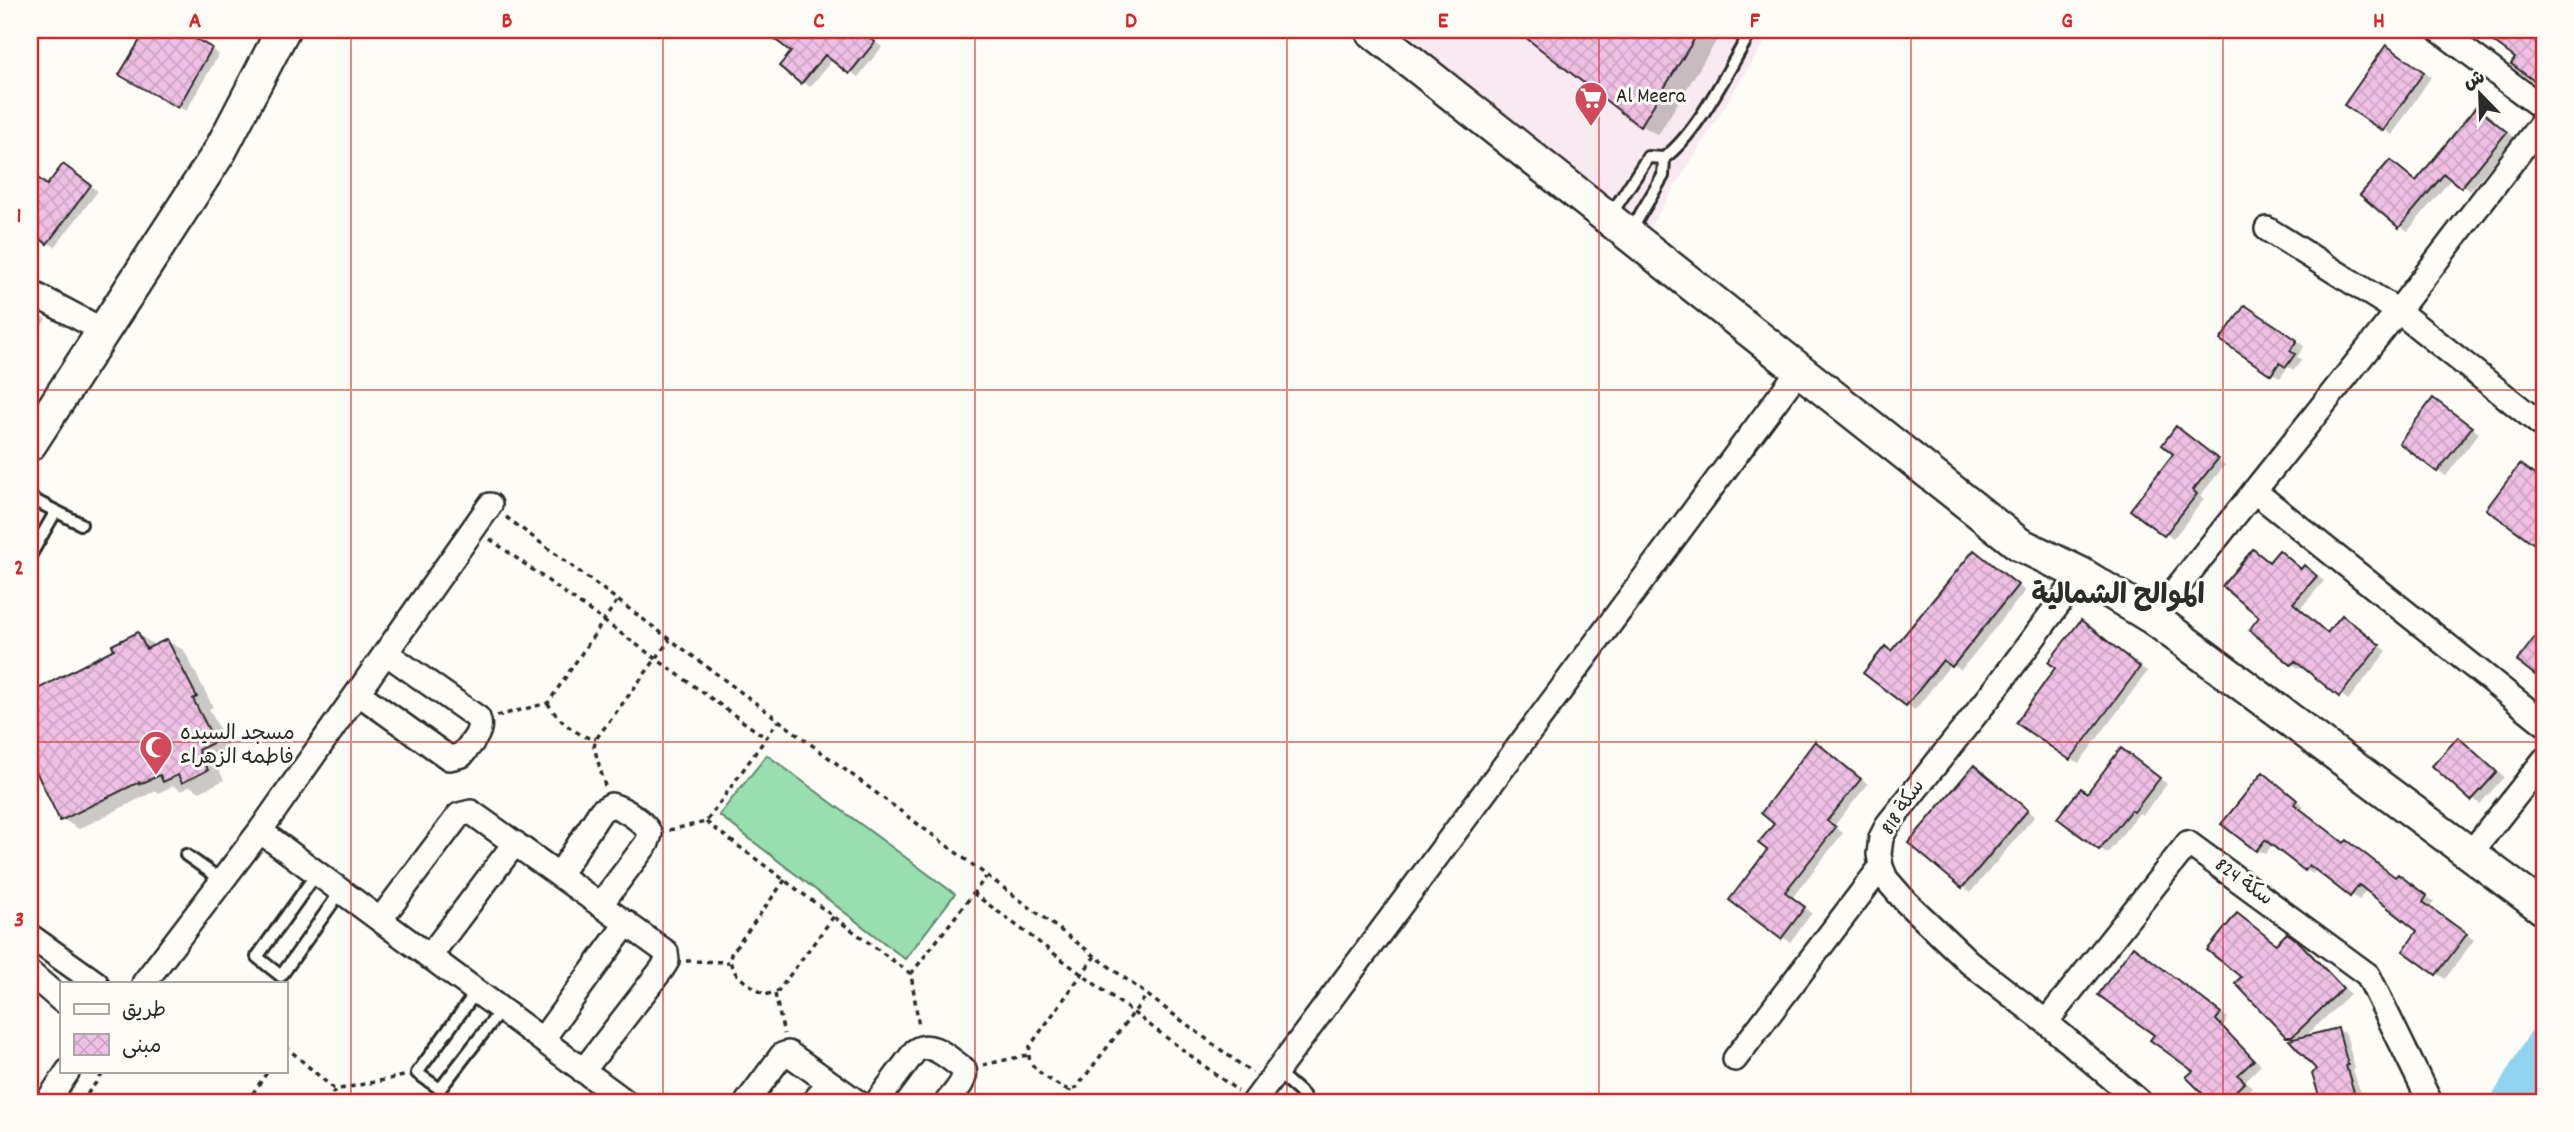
<svg xmlns="http://www.w3.org/2000/svg" width="2574" height="1132" viewBox="0 0 2574 1132" font-family="Dekko,'Playpen Sans Arabic',sans-serif">
<defs>
<pattern id="building-cross-hatch" width="8" height="8" patternUnits="userSpaceOnUse" patternTransform="scale(1.75)"><rect width="8" height="8" fill="#efc0e4"/><path d="M0 0l8 8M0 8l8-8" fill="none" stroke="#cda5c4"/></pattern>
</defs>
<rect width="100%" height="100%" fill="#fdfcf7"/>
<filter id="ink" filterUnits="userSpaceOnUse"><feTurbulence type="fractalNoise" baseFrequency=".0143" numOctaves="2"/><feDisplacementMap in="SourceGraphic" scale="14" xChannelSelector="R" yChannelSelector="G"/><feConvolveMatrix kernelMatrix="1 2 1 2 8 2 1 2 1" color-interpolation-filters="sRGB"/></filter>
<g filter="url(#ink)">
<!-- built -->
<path fill="#f9eaf1" d="M1387,30H1772L1647,232Z"/>
<!-- garden -->
<path fill="#97dfae" stroke="#61856c" stroke-width="2" d="M767,755L955,894L905,959L719,815Z"/>
<!-- shadow -->
<path fill="#0003" d="M45,30H60L56,36Z
M148,30H176L219,54L186,111L122,75Z
M766,30H860L882,47L858,77L833,59L810,87L782,66L793,51Z
M1518,30H1723L1658,135L1641,125Z
M2482,30H2544V86L2513,63L2517,58Z
M2395,52L2431,77L2392,135L2384,130Z
M2484,114L2514,137L2470,191L2452,178L2408,231L2400,226L2417,183Z
M71,171L98,191L55,247L30,229V174L48,186Z
M30,309L46,319L30,346Z
M2253,312L2304,346L2297,357L2302,360L2294,370L2288,367L2280,378L2272,373Z
M2441,405L2479,433L2446,476L2401,443Z
M2185,433L2225,465L2200,496L2204,499L2173,539L2133,509L2176,454Z
M2280,553L2302,570L2305,567L2324,581L2300,609L2329,634L2350,622L2387,651L2348,700L2303,665L2300,669L2292,664L2262,617L2271,564Z
M1983,557L2025,591L1961,670L1951,664L1915,710L1907,705L1892,652Z
M2089,627L2147,672L2079,763L2071,759Z
M138,634L156,646L167,641L184,650L213,707L209,709L231,752L214,760L224,780L200,792L190,786L182,791L173,786L158,793L155,791L79,829L62,819L30,755V694L117,650Z
M2458,739L2504,777L2480,804L2434,766Z
M1823,748L1868,784L1834,826L1843,833L1792,898L1812,913L1790,942L1731,900L1769,849L1776,823Z
M2129,755L2167,784L2143,815L2139,813L2108,853L2100,849L2088,795Z
M1982,772L2035,816L1971,892L1963,887Z
M2271,779L2304,806L2301,810L2345,844L2396,879L2406,881L2434,902L2429,907L2474,940L2445,979L2405,950L2420,931L2367,889L2359,900L2317,869L2313,874L2305,869L2273,844L2265,854L2257,850Z
M30,885L35,891L30,899Z
M30,903L38,911L30,924Z
M2238,915L2277,945L2296,940L2307,948L2350,994L2303,1039L2338,1030L2346,1034L2355,1069L2353,1070L2363,1102H2323L2314,1074L2319,1069L2296,1041L2287,1036L2244,977Z
M2142,953L2228,1018L2223,1026L2261,1065L2245,1081L2252,1087L2236,1102H2213L2189,1077L2195,1071L2157,1034Z"/>
<g fill="none" stroke-linecap="round" stroke-linejoin="round">
<!-- river -->
<path stroke="#8ed4f0" stroke-width="35" d="M2509,1102L2544,1043"/>
</g>
<!-- building -->
<path fill="url(#building-cross-hatch)" stroke="#2b2b2b" stroke-width="2" d="M146,30H180L212,48L178,108L119,75Z
M763,30H860L875,42L849,74L825,55L801,84L779,66L791,52Z
M1516,30H1700L1640,127Z
M2477,30H2544V88L2511,64L2515,58Z
M2386,45L2424,72L2383,131L2344,105Z
M2476,107L2507,132L2461,188L2444,174L2399,228L2360,195L2390,160L2416,181Z
M63,164L91,185L47,244L30,231V172L47,185Z
M2245,305L2297,340L2290,351L2295,354L2286,367L2279,363L2271,375L2220,340Z
M2433,398L2472,427L2437,472L2399,443Z
M2176,426L2218,459L2193,490L2197,494L2164,536L2130,510L2173,454L2162,445Z
M2520,464L2544,482V551L2486,509Z
M2253,549L2269,562L2279,550L2301,569L2304,565L2317,576L2293,603L2327,633L2342,615L2380,645L2339,697L2295,661L2291,665L2249,630L2259,617L2222,586Z
M1974,550L2018,585L1952,667L1943,660L1906,706L1863,673L1885,646L1891,651Z
M2081,620L2140,667L2070,760L2016,723L2055,668L2048,662Z
M2544,625V682L2517,661Z
M138,632L146,649L167,639L197,697L193,699L215,742L198,750L208,770L182,783L178,775L163,782L160,775L140,784L139,782L60,821L30,759V693L114,649L112,645Z
M2458,737L2497,772L2471,801L2432,766Z
M1815,741L1861,779L1827,821L1836,827L1785,892L1805,907L1781,939L1729,900L1767,850L1758,843L1774,824L1761,813Z
M2121,748L2160,778L2134,812L2131,810L2099,850L2057,818L2081,788L2087,793Z
M1974,765L2028,810L1962,888L1908,843Z
M2263,772L2297,800L2294,804L2344,843L2347,840L2395,877L2398,874L2427,896L2423,902L2467,934L2436,975L2403,951L2417,931L2359,885L2350,897L2309,865L2305,871L2265,840L2256,851L2221,824Z
M2237,913L2276,944L2287,933L2298,941L2343,988L2292,1037H2286L2235,983L2241,977L2207,950Z
M2133,946L2221,1013L2216,1020L2254,1060L2238,1075L2245,1082L2224,1102H2211L2186,1077L2193,1071L2150,1040L2154,1035L2098,995Z
M2338,1028L2348,1065L2346,1066L2357,1102H2321L2312,1074L2316,1069L2289,1040Z"/>
<g fill="none" stroke-linecap="round" stroke-linejoin="round">
<defs>
<path id="lane" d="M1610,216L1648,157L1664,158C1699,132 1728,69 1752,30
M1630,232L1663,176L1664,158
M30,498L81,524
M30,556L56,511
M186,855L223,881
M317,873L257,957L281,976L341,891
M476,992L417,1073L440,1089L501,1010
M1277,1072L1303,1095L1307,1102"/>
<path id="street" d="M2439,30L2544,109
M2267,229L2398,311L2544,427
M30,292L102,330
M2254,491L2544,723
M2081,574L1991,695L1888,824L1881,838L1879,854L1881,867L1886,879L1906,902L1970,963L2046,1022L2140,1102
M2153,618L2398,311L2544,120
M358,693L449,758L462,755C470,744 484,732 478,718L386,653
M260,831L626,1102
M2470,854L2544,760
M559,875L601,811L611,805C625,809 644,821 650,834L647,843L600,905
M380,920L459,815L471,812L666,952L667,961L662,969L583,1071
M30,936L96,983
M429,957L515,843
M30,973L61,1000
M144,983L260,831L490,505
M2046,1022L2188,843L2368,975L2430,1102
M542,1040L627,923
M1735,1059L1881,867
M47,1102L68,1071
M747,1102L782,1055L788,1053L857,1102
M814,1102L829,1082
M877,1102L915,1051C931,1039 949,1059 964,1069C967,1081 954,1093 947,1102
M1254,1102L1799,370"/>
<path id="secondary" d="M1371,30L2019,544L2081,574L2153,618L2544,909
M30,444L220,151L283,30"/>
</defs>
<!-- lane casing -->
<use href="#lane" stroke="#2b2b2b" stroke-width="16"/>
<!-- street casing -->
<use href="#street" stroke="#2b2b2b" stroke-width="28"/>
<!-- secondary casing -->
<use href="#secondary" stroke="#2b2b2b" stroke-width="37"/>
<!-- path -->
<path stroke="#2b2b2b" stroke-width="3.5" stroke-dasharray="5 5" stroke-linecap="butt" d="M506,517L1252,1073
M490,539L766,738
M548,703C555,718 579,738 596,739
M497,716L548,703L617,601
M605,786L594,747L596,739L670,640
M706,822L911,974L919,1027
M669,830L706,822L778,721
M785,880L731,954C726,974 750,984 765,995L778,991L834,916
M973,893L1238,1091
M1095,956L1030,1046C1029,1052 1028,1058 1031,1063C1038,1073 1058,1087 1070,1090L1077,1087L1147,995
M686,961L729,962
M911,974L986,877
M775,994L784,1034
M285,1046L335,1090
M983,1065L1028,1055
M81,1102L105,1071
M247,1102L268,1071
M326,1102L335,1090L404,1076
M1069,1102L1070,1090"/>
<!-- lane -->
<use href="#lane" stroke="#fdfcf7" stroke-width="10"/>
<!-- street -->
<use href="#street" stroke="#fdfcf7" stroke-width="23"/>
<!-- secondary -->
<use href="#secondary" stroke="#fdfcf7" stroke-width="32"/>
</g>
</g>
<!-- grid -->
<path fill="none" stroke="#d62828" stroke-width="2" stroke-opacity="0.55" d="M351,30V1102M663,30V1102M975,30V1102M1287,30V1102M1599,30V1102M1911,30V1102M2223,30V1102M30,390H2544M30,742H2544"/>
<!-- icons -->
<defs>
<symbol id="supermarket-pin" viewBox="-11 -11 22 30"><path d="M0 17L-7.5 6A9.5 9.5 0 1 1 7.5 6Z" fill="#d1495b" stroke="#fdfcf7"/><path d="M-6-5.5h2.5l.6 2H6L4.5 2H-2.5L-4.4-4H-6ZM-1.5 3.2a1.3 1.3 0 1 0 .1 0ZM3 3.2a1.3 1.3 0 1 0 .1 0Z" fill="#fff"/></symbol>
<symbol id="mosque-pin" viewBox="-11 -11 22 30"><path d="M0 17L-7.5 6A9.5 9.5 0 1 1 7.5 6Z" fill="#d1495b" stroke="#fdfcf7"/><path d="M3.5-4.9A6 6 0 1 0 3.5 4.9A5 5 0 1 1 3.5-4.9Z" fill="#fff"/></symbol>
</defs>
<g fill-rule="evenodd">
<use href="#supermarket-pin" x="1572" y="79" width="38" height="52"/>
<use href="#mosque-pin" x="137" y="728" width="38" height="52"/>
</g>
<g text-anchor="middle" dominant-baseline="central" stroke-width="6" stroke-linejoin="round" paint-order="stroke">
<!-- poi labels -->
<g font-size="21" fill="#2b2b2b" stroke="#fdfcf7" text-anchor="start">
<text x="1616" y="98">Al Meera</text>
<text x="180" y="735">مسجد السيده<tspan x="180" dy="24">فاطمه الزهراء</tspan></text>
</g>
<!-- street labels -->
<g font-size="21" fill="#2b2b2b" stroke="#fdfcf7">
<text transform="translate(1904 808) rotate(-56)">سكة 818</text>
<text transform="translate(2243 883) rotate(36)">سكة 824</text>
</g>
<!-- district labels -->
<g font-size="28" font-weight="bold" fill="#2b2b2b" stroke="#fdfcf7">
<text x="2118" y="598">الموالح الشمالية</text>
</g>
</g>
<!-- margin -->
<rect width="2574" height="1132" fill="none" stroke="#fdfcf7" stroke-width="77"/>
<!-- legend -->
<rect x="60" y="982" width="228" height="91" fill="#fdfcf7" stroke="#a9a8a5" stroke-width="2"/>
<rect x="74" y="1004" width="35" height="10" fill="#fdfcf7" stroke="#a9a8a5" stroke-width="2"/>
<text x="122" y="1016" font-size="21" fill="#2b2b2b">طريق</text>
<rect x="74" y="1034" width="35" height="21" fill="url(#building-cross-hatch)" stroke="#a9a8a5" stroke-width="2"/>
<text x="122" y="1052" font-size="21" fill="#2b2b2b">مبنى</text>
<!-- north arrow -->
<g transform="translate(2480 94) rotate(337)" stroke="#fdfcf7" stroke-width="5" paint-order="stroke">
<path d="M0-5L12 26L0 18L-12 26Z" fill="#2b2b2b"/>
<text y="-10" font-size="19" font-weight="bold" text-anchor="middle" fill="#2b2b2b">ش</text>
</g>
<rect x="38" y="38" width="2498" height="1056" fill="none" stroke="#d62828" stroke-width="2.5"/>
<g font-size="23" text-anchor="middle" font-weight="bold" fill="#d62828">
<text x="195" y="27">A</text>
<text x="507" y="27">B</text>
<text x="819" y="27">C</text>
<text x="1131" y="27">D</text>
<text x="1443" y="27">E</text>
<text x="1755" y="27">F</text>
<text x="2067" y="27">G</text>
<text x="2379" y="27">H</text>
<text x="19" y="222">1</text>
<text x="19" y="574">2</text>
<text x="19" y="926">3</text>
</g>
</svg>
